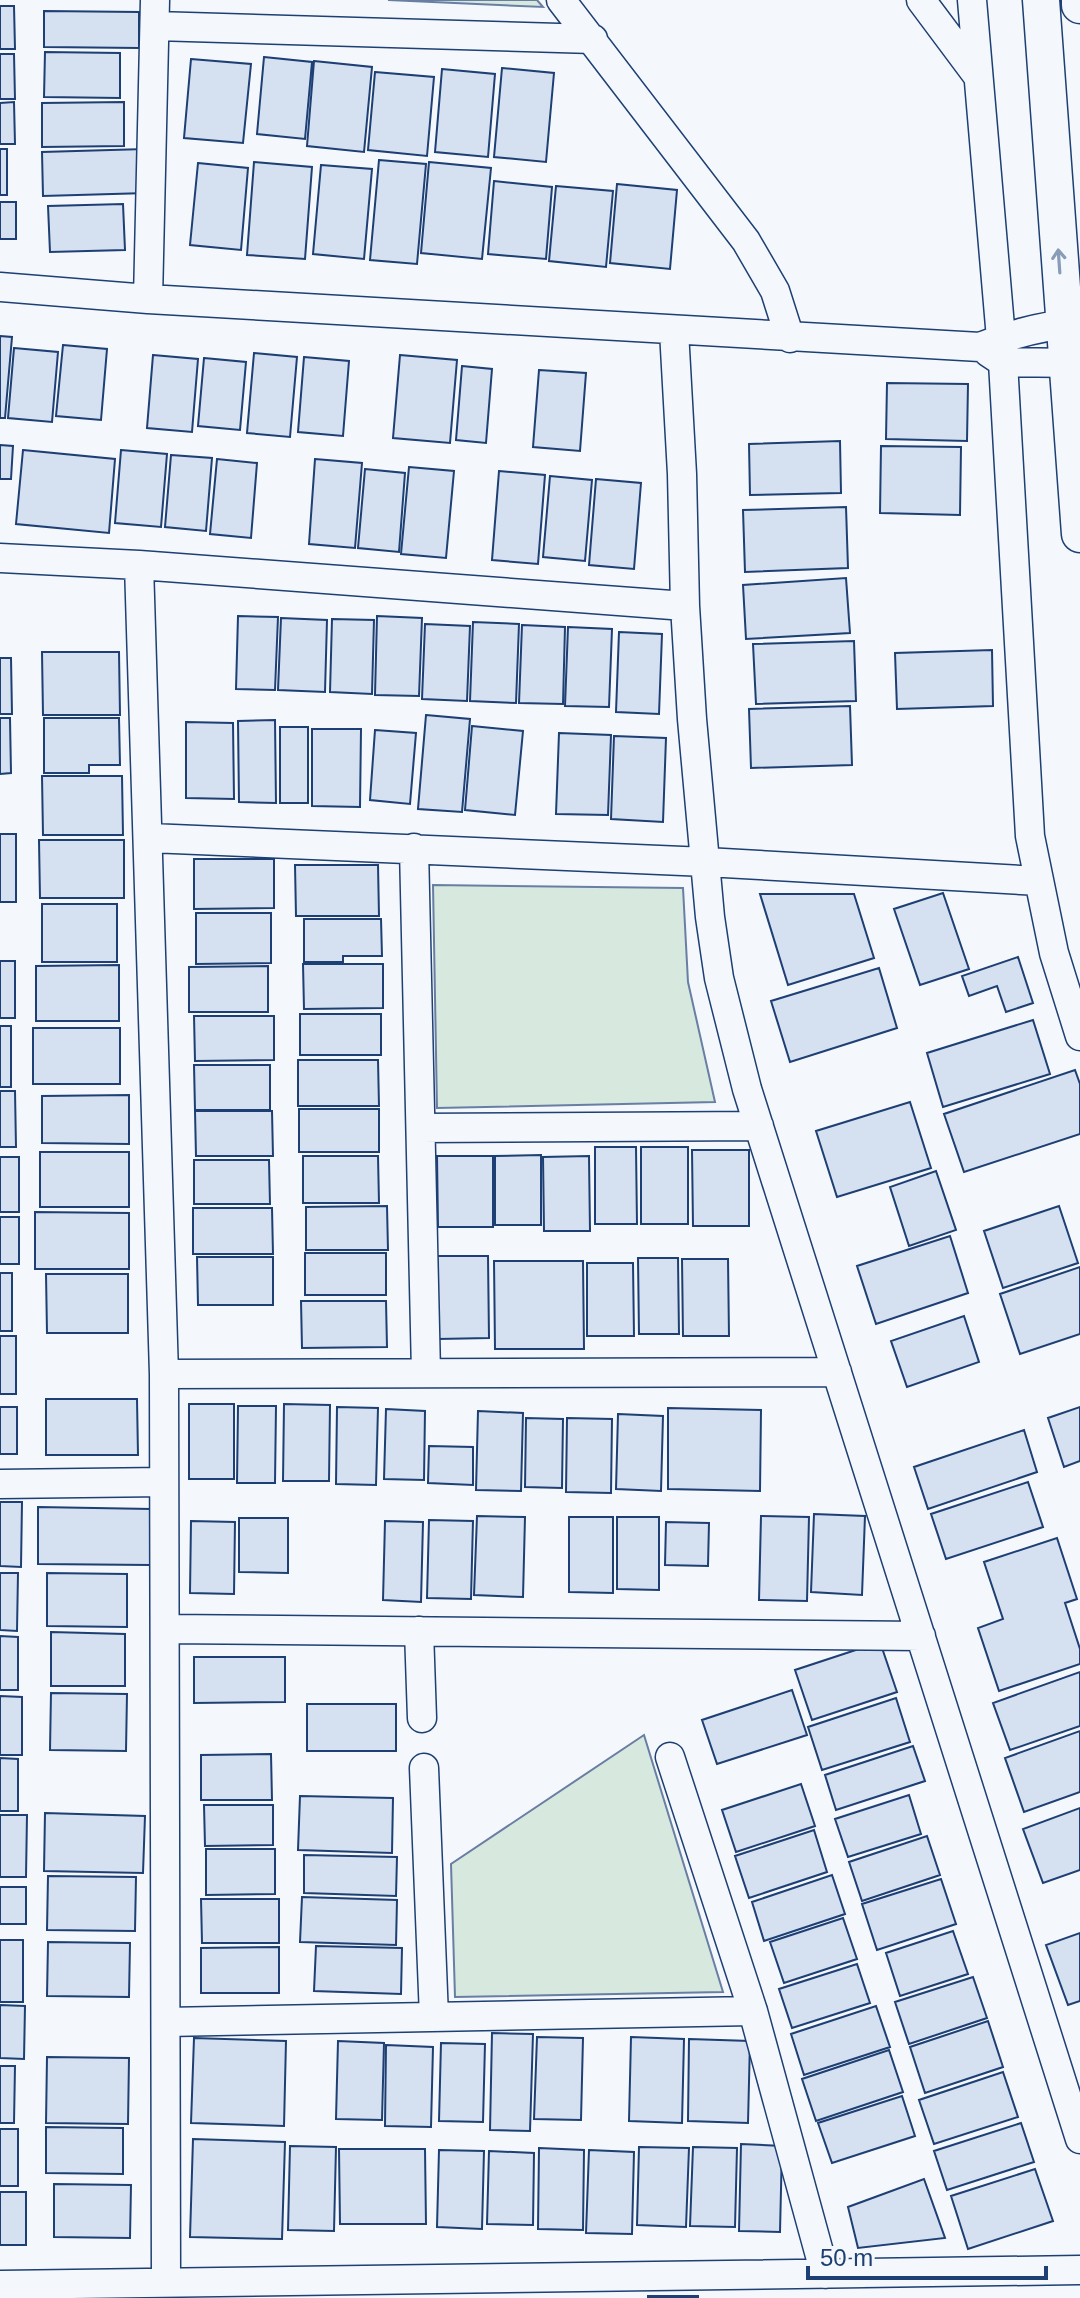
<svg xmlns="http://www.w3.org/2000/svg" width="1080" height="2298" viewBox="0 0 1080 2298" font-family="Arial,sans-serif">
<rect width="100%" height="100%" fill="#f4f7fb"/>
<!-- green -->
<path fill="#d7e8df" stroke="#687fa3" stroke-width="2" d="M388,0H537L543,7Z
M433,885L683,888L688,982L715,1102L437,1108Z
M644,1735L723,1992L455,1997L451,1864Z"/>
<!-- building -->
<path fill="#d5e0f0" stroke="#1d3f73" stroke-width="2" d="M0,6H14L15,49H0Z
M44,11L139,12V48L44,47Z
M45,52L120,53V98L44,97Z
M0,54H14L15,99H0Z
M264,57L312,62L305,139L257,134Z
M191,59L251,64L243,143L184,138Z
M314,61L372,67L364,152L307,146Z
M502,68L554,73L546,162L494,157Z
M442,69L495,74L488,157L435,152Z
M375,72L434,77L427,156L368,150Z
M14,102L15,144H0V103Z
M124,102V146L42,147V103Z
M0,149H7V195H0Z
M145,149L147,193L43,196L42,152Z
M379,160L426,164L417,264L370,260Z
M254,162L312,167L305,259L247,255Z
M429,162L491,168L482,259L421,253Z
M198,163L248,168L241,250L190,245Z
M321,165L372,169L364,259L313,254Z
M494,181L552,187L546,259L488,254Z
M617,184L677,190L670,269L610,263Z
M556,186L613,191L606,267L549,261Z
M0,202H16V239H0Z
M123,204L125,250L50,252L48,206Z
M0,336L12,337L5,418H0Z
M63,345L107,349L101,420L56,416Z
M14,348L58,352L52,422L8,418Z
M254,353L297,357L290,437L247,433Z
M153,355L198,359L192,432L147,428Z
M400,355L457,360L450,443L393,438Z
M304,357L349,361L343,436L298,432Z
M204,358L246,362L240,430L198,426Z
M462,366L492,369L486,443L456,440Z
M539,370L586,373L580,451L533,447Z
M887,383L968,384L967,441L886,439Z
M840,441L841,493L750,495L749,444Z
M0,445L13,446L11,479H0Z
M881,446L961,447L960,515L880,513Z
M23,450L115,459L109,533L16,524Z
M121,450L167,454L161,527L115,523Z
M171,455L212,458L206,531L165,527Z
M217,459L257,463L251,538L210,534Z
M315,459L362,463L355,548L309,544Z
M409,467L454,471L446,558L401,554Z
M365,469L405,473L399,552L358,548Z
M499,471L545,475L538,564L492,560Z
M550,476L592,480L585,561L543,557Z
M596,479L641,483L634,569L589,565Z
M846,507L848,568L745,572L743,510Z
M846,578L850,633L746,639L743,585Z
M238,616L278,617L275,690L236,689Z
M377,616L422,618L419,696L375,695Z
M281,618L327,620L325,692L278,690Z
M332,619L374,620L372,694L330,692Z
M473,622L519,624L516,703L470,701Z
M425,624L470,626L467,701L422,699Z
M522,625L565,627L563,704L519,703Z
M568,627L612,629L609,707L565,706Z
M619,632L662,634L659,714L616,712Z
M854,641L856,701L756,704L753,644Z
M992,650L993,706L897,709L895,653Z
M42,652H119L120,715H43Z
M0,658H11L12,714H0Z
M850,706L852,765L751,768L749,709Z
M426,715L470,719L462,812L418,809Z
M0,718H10L11,773L0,774Z
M44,718H119L120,765H89V773H44Z
M275,720L276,803L239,802L238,721Z
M186,722L233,723L234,799L186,798Z
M472,726L523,731L515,815L465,810Z
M280,727H308V803H280Z
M312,729H361L360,807L312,806Z
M375,730L416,733L410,804L370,800Z
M559,733L611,735L608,815L556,814Z
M614,736L666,738L663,822L611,819Z
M42,776H122L123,835H43Z
M0,834H16V902H0Z
M39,840H124V898H40Z
M194,859H274V908L194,909Z
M295,865H378L379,916H296Z
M943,893L969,969L920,985L894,909Z
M760,894H854L874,958L788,985Z
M42,904H117V962H42Z
M196,913H271V963L196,964Z
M304,919H381L382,956H343V962H304Z
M1018,957L1033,1003L1006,1012L997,986L969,996L962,976Z
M0,961H15V1018H0Z
M303,964H383V1008L304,1009Z
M119,965V1021H36V966Z
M268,966V1012H189V967Z
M879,968L897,1028L790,1062L771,1001Z
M300,1014H381V1055H300Z
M194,1016H274V1060L195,1061Z
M1033,1020L1050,1074L943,1107L927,1053Z
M0,1026H11V1087H0Z
M33,1028H120V1084H33Z
M298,1060H378L379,1106H298Z
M194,1065H270V1110H195Z
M1075,1070L1080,1084V1134L964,1172L944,1114Z
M0,1091H15L16,1147H0Z
M129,1095V1144L42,1143V1096Z
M910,1102L931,1168L837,1197L816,1131Z
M299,1109H379V1152H299Z
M195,1111H272L273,1156H196Z
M595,1147H636L637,1224H595Z
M641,1147H688V1224H641Z
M692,1150H749V1226H693Z
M40,1152H129V1207H40Z
M541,1155V1225H495V1156Z
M303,1156H378L379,1203H303Z
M437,1156H493V1227H438Z
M589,1156L590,1231H544L543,1157Z
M0,1157H19V1212H0Z
M194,1160H269L270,1204H194Z
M936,1171L956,1230L909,1246L890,1187Z
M387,1206L388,1250H306V1207Z
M1059,1206L1078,1263L1003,1288L984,1231Z
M193,1208H272L273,1254H193Z
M35,1212L129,1213V1269H35Z
M0,1217H19V1264H0Z
M950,1236L968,1293L876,1324L857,1266Z
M305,1253H386V1295H305Z
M437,1256H488L489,1338L438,1339Z
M197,1257H273V1305H198Z
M638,1258H678L679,1334H639Z
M682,1259H728L729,1336H683Z
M494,1261H583L584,1349H495Z
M587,1263H633L634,1336H587Z
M1080,1267V1334L1020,1354L1000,1294Z
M0,1273H12V1331H0Z
M46,1274H128V1333H47Z
M301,1301H386L387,1347L302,1348Z
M964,1316L979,1362L907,1387L891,1341Z
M0,1336H16V1394H0Z
M46,1399H137L138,1455H46Z
M189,1404H234V1479H189Z
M284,1404L330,1405L329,1481H283Z
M238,1406H276L275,1483H237Z
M0,1407H17V1454H0Z
M337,1407L378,1408L376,1485L336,1484Z
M1080,1407V1461L1064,1467L1048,1418Z
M668,1408L761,1410L760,1491L668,1489Z
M386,1409L425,1411L424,1480L384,1479Z
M478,1411L523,1413L521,1491L476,1490Z
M618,1414L663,1416L661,1491L616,1489Z
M526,1418L563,1419L562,1488L525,1487Z
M567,1418L612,1419L611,1493L566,1492Z
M1024,1430L1037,1472L928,1509L914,1467Z
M429,1446L473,1447V1485L428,1483Z
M1028,1482L1043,1527L946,1559L931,1514Z
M0,1502H22L21,1567L0,1566Z
M38,1507L151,1509L150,1565L38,1564Z
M814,1514L865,1516L862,1595L811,1592Z
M477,1516L525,1517L523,1597L474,1595Z
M761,1516L809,1517L807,1601L759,1600Z
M569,1517H613V1593L569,1592Z
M617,1517H659V1590L617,1589Z
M239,1518H288V1573L239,1572Z
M429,1520L473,1521L471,1599L427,1598Z
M191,1521L235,1522L234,1594L190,1593Z
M385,1521L423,1522L421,1602L383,1600Z
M666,1522L709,1523L708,1566L665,1565Z
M1057,1538L1077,1599L1065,1603L1080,1649V1664L999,1691L978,1628L1003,1619L984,1562Z
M0,1573H18L17,1631L0,1630Z
M47,1573L127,1574V1627L47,1626Z
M51,1632L125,1634V1686H51Z
M0,1636L18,1637V1690H0Z
M880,1642L897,1692L812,1720L795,1670Z
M194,1657H285V1702L194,1703Z
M1080,1672V1726L1010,1750L993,1703Z
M792,1690L807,1735L717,1764L702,1720Z
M51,1693L127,1694L126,1751L50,1750Z
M0,1696L22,1697V1755H0Z
M896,1698L910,1742L822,1770L808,1727Z
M307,1704H396V1751H307Z
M1080,1731V1792L1024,1812L1005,1758Z
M913,1746L925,1781L836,1810L825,1775Z
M271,1754L272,1800H201V1755Z
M0,1758L18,1759V1811H0Z
M801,1784L815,1826L736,1852L722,1810Z
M909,1795L921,1834L848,1857L835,1819Z
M300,1796L393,1798L392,1853L298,1850Z
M204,1805H273V1845L205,1846Z
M1080,1808V1870L1043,1883L1023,1829Z
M45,1813L145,1816L143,1873L44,1871Z
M0,1815H27L26,1877H0Z
M814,1830L827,1872L749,1898L735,1856Z
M927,1836L940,1875L862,1901L849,1862Z
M206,1849H275V1894L206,1895Z
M304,1855L397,1857L396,1896L304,1893Z
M832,1875L845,1914L764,1941L752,1902Z
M48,1876L136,1877L135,1931L47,1930Z
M941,1879L956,1924L877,1950L862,1904Z
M0,1887H26V1924H0Z
M302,1897L397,1900L396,1945L300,1942Z
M201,1899H279V1943H202Z
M843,1918L857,1959L784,1983L770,1942Z
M953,1931L968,1974L900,1996L886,1953Z
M1080,1933V2001L1068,2005L1046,1945Z
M0,1940H23V2002H0Z
M48,1942L130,1943L129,1997L47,1996Z
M316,1946L402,1948L401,1994L314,1991Z
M279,1947V1993H201V1948Z
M857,1964L870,2003L792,2028L779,1989Z
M973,1977L987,2018L909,2044L895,2002Z
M0,2005L25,2006L24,2059L0,2058Z
M876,2006L890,2047L804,2075L791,2034Z
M988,2021L1003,2067L925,2093L910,2047Z
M492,2033L533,2034L530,2131L490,2130Z
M537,2037L583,2038L581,2120L534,2119Z
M631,2037L684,2039L682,2123L629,2121Z
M194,2038L286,2041L284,2126L191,2123Z
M689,2039L750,2041L748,2123L688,2121Z
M338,2041L384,2043L382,2120L336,2119Z
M441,2043L485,2044L483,2122L439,2121Z
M386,2045L433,2047L431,2127L385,2126Z
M889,2050L903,2092L816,2121L802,2079Z
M47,2057L129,2058L128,2124L46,2123Z
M0,2066H15L14,2123H0Z
M1003,2072L1018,2117L934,2144L919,2100Z
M902,2096L915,2136L832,2163L818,2123Z
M1021,2123L1034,2162L947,2190L934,2151Z
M46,2127L123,2128V2174L46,2173Z
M0,2129H18V2186H0Z
M193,2139L285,2142L282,2239L190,2237Z
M741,2144L782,2146L780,2232L739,2231Z
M290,2146L336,2147L334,2231L288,2230Z
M639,2147L689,2148L686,2227L637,2225Z
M693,2147L737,2148L735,2227L690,2226Z
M539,2148L584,2150L583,2230L538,2229Z
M339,2149H425L426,2224H340Z
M439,2150L484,2151L482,2229L437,2227Z
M589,2150L634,2152L632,2234L586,2233Z
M489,2151L534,2153L533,2225L487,2224Z
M1035,2169L1053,2221L968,2249L951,2196Z
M924,2179L945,2238L858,2248L848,2207Z
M54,2184L131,2185L130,2238L54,2237Z
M0,2192H26V2245H0Z
M648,2296H698V2298H648Z"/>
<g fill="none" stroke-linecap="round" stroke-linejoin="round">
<defs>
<path id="minor" d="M561,0L746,241L775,291L790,338
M921,0L977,75
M972,0L1003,362L1030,836L1054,953L1080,1036
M155,26L593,39
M0,287L148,299L980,347C1011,334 1047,325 1080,323
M148,299L155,0
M674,331L682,474L685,606L692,719L710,917L719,978L747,1089L1080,2139
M988,352L1003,362L1080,363
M0,558L139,565L685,606
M139,565L164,1374L166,2282
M150,838L706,862L1039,881
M414,848L426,1373
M421,1128L759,1126
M164,1374L837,1372
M0,1484L164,1482
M165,1629L921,1636
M419,1631L422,1718
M670,1757L753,2011L825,2274
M424,1768L434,2017
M166,2022L753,2011
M0,2285L1080,2270"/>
<path id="tertiary" d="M1041,0L1080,534
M1080,0V5"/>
</defs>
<!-- minor casing -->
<use href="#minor" stroke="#1d3f73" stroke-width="31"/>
<!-- tertiary casing -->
<use href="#tertiary" stroke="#1d3f73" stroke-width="39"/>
<!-- minor -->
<use href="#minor" stroke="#f4f7fb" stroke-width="28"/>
<!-- tertiary -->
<use href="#tertiary" stroke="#f4f7fb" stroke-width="36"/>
</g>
<!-- one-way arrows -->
<defs><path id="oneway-shaft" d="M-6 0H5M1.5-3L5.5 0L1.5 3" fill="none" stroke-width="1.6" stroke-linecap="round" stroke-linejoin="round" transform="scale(2)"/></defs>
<use stroke="#889bb7" href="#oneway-shaft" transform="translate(1059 261) rotate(-94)"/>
<!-- scale -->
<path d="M808 2266v12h238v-12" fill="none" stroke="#1d3f73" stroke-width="4"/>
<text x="820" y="2266" font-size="24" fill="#1d3f73" stroke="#f4f7fb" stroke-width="6" paint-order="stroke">50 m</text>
</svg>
